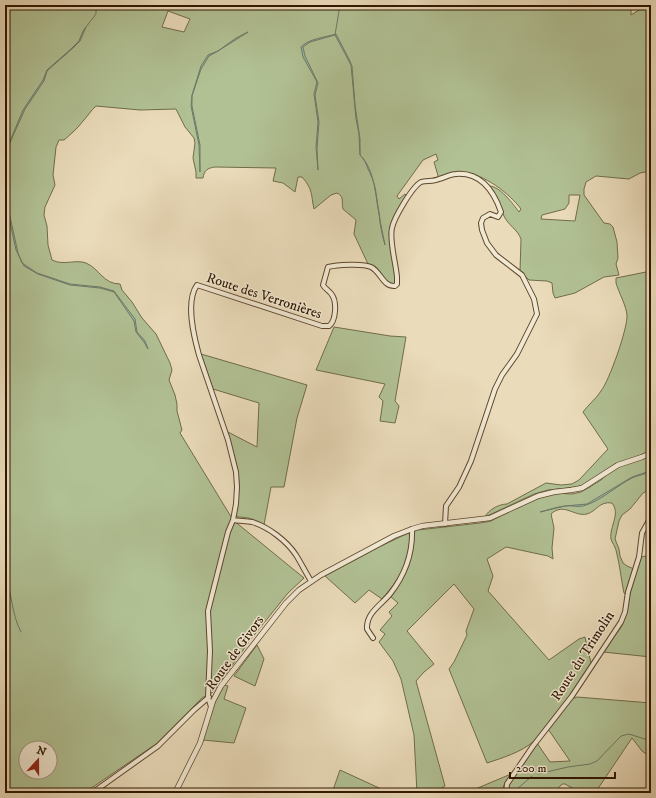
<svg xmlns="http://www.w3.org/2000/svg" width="656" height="798" viewBox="0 0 656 798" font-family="'IM FELL DW Pica',serif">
<rect width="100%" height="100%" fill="#eadbba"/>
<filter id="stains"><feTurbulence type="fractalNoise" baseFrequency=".005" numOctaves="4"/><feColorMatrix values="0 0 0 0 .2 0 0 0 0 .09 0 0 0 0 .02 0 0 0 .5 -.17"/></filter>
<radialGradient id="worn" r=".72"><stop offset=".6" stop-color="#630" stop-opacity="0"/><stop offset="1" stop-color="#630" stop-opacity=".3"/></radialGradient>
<!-- green -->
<path fill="#b1c194" stroke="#706c4a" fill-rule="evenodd" d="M5,5H631V15L647,5H651V171L640,173L629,179L596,176L586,182L584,189V195L604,223L610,224L613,227L617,242L618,258L616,264L619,275L604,277L575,293L555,298L553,293L552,283L547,281L529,280L520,271L521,239C518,230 508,225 504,216C499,206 496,196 489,186C500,186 513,204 519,212L521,209C510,194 483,173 464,173C456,172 446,177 439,179L434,162L438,160L436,154L423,160L397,196L399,199L405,194L406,195L392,221L389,233L396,278L395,283L394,284L387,282L376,267L368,264L354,234L356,220L343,209C341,202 345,197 337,193L331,195L314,209C311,195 313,189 302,177H298L295,192L283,183L273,181L276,168L215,167C208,168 204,170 203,178H196V172L193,158L195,143L194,138L185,127L176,109L140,110L96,106C91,110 88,116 83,121C78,128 71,134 64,140H59L56,147L53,175L55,185L45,207L44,215L47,226L48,245L52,260C64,266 75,259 86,263C100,269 103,284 120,284L122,290L132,302L142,318L156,334L170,363L172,370L169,380L175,395L177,404V411L182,430L180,433L233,520L304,578L288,593L251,639L213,692L202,698L156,744L84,793H5ZM168,11L190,19L184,32L162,27ZM569,195H580L575,221L541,219L542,215L565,209L569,203ZM26,748H50V772H26Z
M651,271V489L643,493L630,509L622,515L619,521L615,539L619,549L620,556L623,563L627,566L634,569L627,596L624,593C621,579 620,565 616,550C615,546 612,543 611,539C609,527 621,514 612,503C599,501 597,511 587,514C574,517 564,502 551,514L554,528L552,548L553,559L548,556L506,547L487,559L493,576L488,591L549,660L579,639L585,637L591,663L576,688L534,741C522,752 502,758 487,763L449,669L454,662L467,635L466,631L474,609L454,584L407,631L434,664L424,672L416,681L445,786L433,793H417L414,735L401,679L393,661L379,642L385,634L380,630L392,616L389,612L398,603L390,596C406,572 412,563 414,533L415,531L418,530L480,523L491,521L527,501L554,493L572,494L581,492L590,487L601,480L612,470L618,468L616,463L588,483L579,487L548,490L534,494L485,517C488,510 499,504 507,504L546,483L561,485L572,484L579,480L608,449L583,412C588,405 596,399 601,391C609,381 628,328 627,315C626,305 619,293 616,283V278Z
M334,327L390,336L406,337L395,401L399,406L395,423L380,421L383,401L379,397L385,384L316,370Z
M201,354L307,385L297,418L284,487H271L264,525C255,519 247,517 237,517C235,507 239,494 239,483C238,465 232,448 226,431L257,447L259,403L213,389Z
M409,533C416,556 396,583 382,599L369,590L355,603L325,576L379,547L402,536Z
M646,556L651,561V657L603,652L621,627L625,618L631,589L641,557Z
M257,645L264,659L255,686L234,676Z
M224,685L228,686L224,699L246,708L234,743L203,740L213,708L217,697Z
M577,697L651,703V757L642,751L632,738L595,793H572L574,789L565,784H562L554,793H546L534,789V793H507L508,785L511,780L537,743L550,762L570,761L548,729L572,699Z
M340,770L390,793H332Z
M511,774C507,780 502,785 503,793H466Z"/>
<!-- water -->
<path fill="#98bbac" stroke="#6e7967" d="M86,27L80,41L73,48L47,71L44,81L25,109L8,147L5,178L8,146L23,110L43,80L47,70L72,48L79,41L83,31Z
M248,32L218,51L209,56L201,69L192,96V106L200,145V172L199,145L191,106L192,95L201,66L208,55L218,51L236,38Z
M336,34L349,59L352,66L355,105L360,139V155C367,162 366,166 370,173C377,188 376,197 379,212C380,223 383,234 385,245C382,235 380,225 379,214C375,194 375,170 360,155L359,134L356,119L351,65L335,35L310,42L303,47L305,56L318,83L315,95L319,122L317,149L318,170L316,147L318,122L314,94L317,82L303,57L301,47C308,39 326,37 336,34Z
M5,194L18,253L22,263L37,273L70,284L100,287L114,291L135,319L137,332L145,341L148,349L144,342L136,332L134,321L114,292L100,288L70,285L38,274L24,266L16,250L5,199Z
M651,469C647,475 638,475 632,478C618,485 600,501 586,505C579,508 572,505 565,506C556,507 548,510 540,512L565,506L587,504L632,477L644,473Z"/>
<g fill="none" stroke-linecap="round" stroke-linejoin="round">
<!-- stream -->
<path stroke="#6e7967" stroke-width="1" d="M86,27L96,14V5
M335,35L340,5
M5,573C12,592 11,613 21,632
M538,774L568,767L590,764L597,761L621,736L629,734L651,741
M510,793L516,790L532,776"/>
<defs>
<path id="minor" d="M233,520C239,521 246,521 252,522C268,527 286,540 296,555C301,563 306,573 311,581
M373,638L367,629C366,613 381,605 390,594C405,575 413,554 412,529
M211,707L208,697L210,651L208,611L228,532L233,520L236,504L237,487L236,472L228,440L199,355C194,337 185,302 197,285L322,326H329C336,321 337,302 332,295C330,291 325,289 323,285L328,267C336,265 363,263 371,267C381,272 383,287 395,286L397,284V277C396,264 389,240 392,228C394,218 412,187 421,182C426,180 433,182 439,179C444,178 450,174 456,174C481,172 494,192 501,212L498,217L490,214L483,218L481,223L482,230L487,243L496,255L522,275L534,299L537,314L517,354L502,375L495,389L471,461L459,487L446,506L445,524
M92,793L158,746L194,710L209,697
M506,793L507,784L533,746L572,696L621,622L625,612L628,592L639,557L642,533L651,517"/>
<path id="tertiary" d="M175,793L200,743L213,701L221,686L286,603L299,590L321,575L394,536L412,529L422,526L490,518L538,496L554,492L571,490L582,488L618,465L642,457L651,453"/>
</defs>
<!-- minor casing -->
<use href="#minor" stroke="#5e472e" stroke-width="6"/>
<!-- tertiary casing -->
<use href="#tertiary" stroke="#5e472e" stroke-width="6"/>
<!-- minor -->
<use href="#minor" stroke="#f1e8d2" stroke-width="4"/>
<!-- tertiary -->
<use href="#tertiary" stroke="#f1e8d2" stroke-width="4.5"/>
</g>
<g text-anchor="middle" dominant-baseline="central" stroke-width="3" stroke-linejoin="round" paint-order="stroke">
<!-- street labels -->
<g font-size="14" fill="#301600" stroke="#f1e8d2">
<text transform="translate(264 296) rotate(18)">Route des Verronières</text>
<text transform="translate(235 653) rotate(-54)">Route de Givors</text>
<text transform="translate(583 656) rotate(-57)">Route du Trimolin</text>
</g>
</g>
<!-- margin -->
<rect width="656" height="798" fill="none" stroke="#eadbba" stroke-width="20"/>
<rect x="6" y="6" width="644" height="786" fill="none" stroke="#301600" stroke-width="2"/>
<rect x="10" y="10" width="636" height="778" fill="none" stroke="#301600"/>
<!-- north arrow -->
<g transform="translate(38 760) rotate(21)"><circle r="19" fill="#f1e8d2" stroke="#a4947e"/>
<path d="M0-3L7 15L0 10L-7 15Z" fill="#8f2418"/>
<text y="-6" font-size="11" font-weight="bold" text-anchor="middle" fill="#301600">N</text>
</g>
<!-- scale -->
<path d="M510 772v6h105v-6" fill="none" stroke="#301600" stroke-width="2"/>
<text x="516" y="772" font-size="12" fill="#301600" stroke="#f1e8d2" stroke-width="3" paint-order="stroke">200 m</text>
<rect width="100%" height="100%" filter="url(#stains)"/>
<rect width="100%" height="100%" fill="url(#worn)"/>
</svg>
